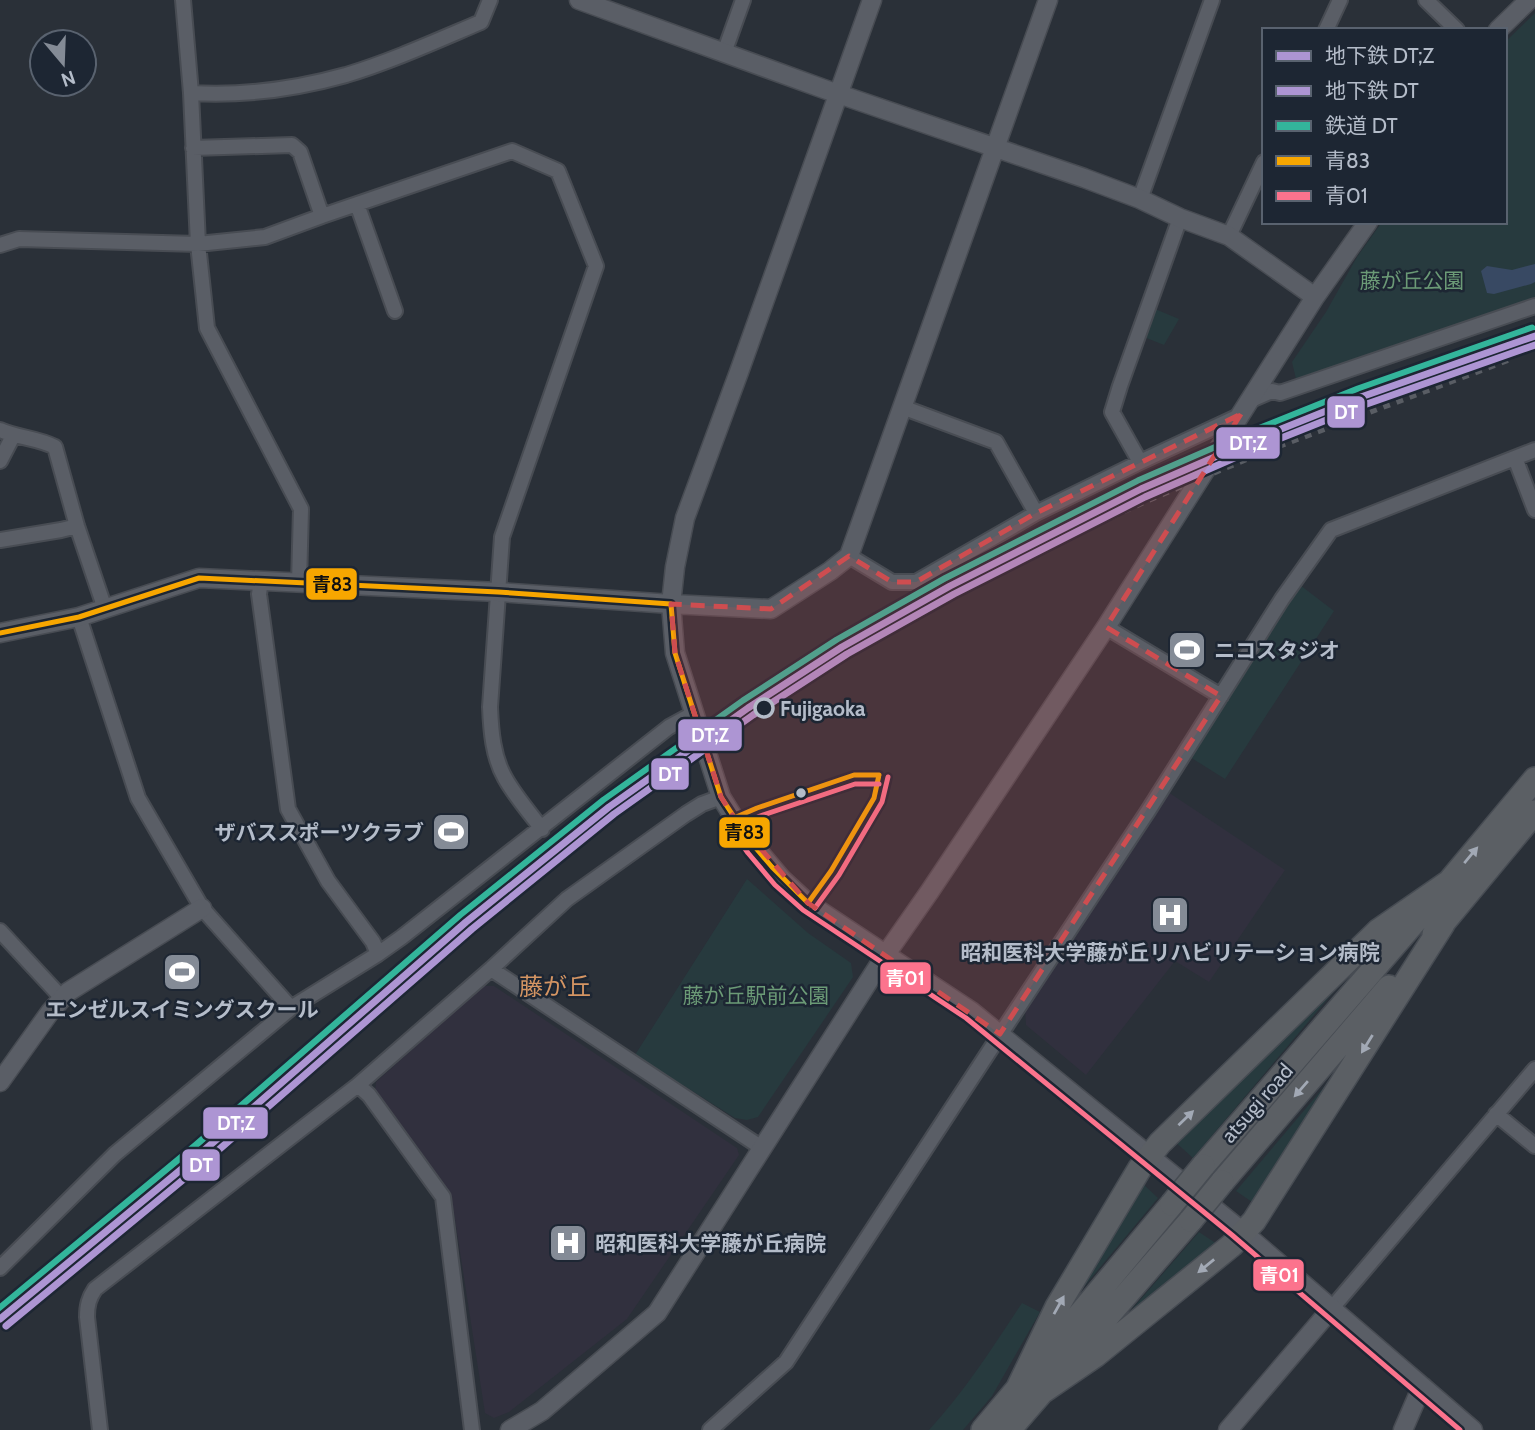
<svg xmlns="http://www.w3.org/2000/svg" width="1535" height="1430" viewBox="0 0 1535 1430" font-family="Cabin,'Noto Sans JP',sans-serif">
<rect width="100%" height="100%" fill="#2a3038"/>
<!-- medical -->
<path fill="#31303e" d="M1168,792L1285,870L1209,982L1175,961L1086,1075L1026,1025L1025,1009Z
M482,986H494L737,1148L739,1155L627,1319L509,1412L494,1418L485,1413L451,1194L375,1093L376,1082Z"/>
<!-- green -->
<path fill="#273a3e" d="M1535,13V301L1296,379L1292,362L1326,312L1357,257L1382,222H1505V42Z
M1155,309L1179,319L1164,345L1144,337Z
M1300,585L1334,611L1225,779L1190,757Z
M747,879L808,933L851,963L853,977L758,1117L747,1120L735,1118L635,1055Z
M1358,963L1193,1158L1172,1139Z
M1351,1055L1255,1204L1236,1191Z
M1142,1183L1158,1198L1072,1301Z
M1199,1232L1217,1244L1114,1330Z
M1022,1303L1040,1312L992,1396L963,1430H929C965,1391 993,1347 1022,1303Z"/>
<!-- water -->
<path fill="#384963" d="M1535,264V282L1531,284L1494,294L1487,293L1481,271L1487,266L1512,270Z"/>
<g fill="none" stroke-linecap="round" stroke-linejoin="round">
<defs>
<path id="minor" d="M183,0L191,93L198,244L207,328L301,509L299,583
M1426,0L1457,30
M1326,30L1340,0
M724,53L743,0
M191,93C242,96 296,89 346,75C392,61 436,41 481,22L490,0
M193,148L292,145L300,152L322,216
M1140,199L1212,0
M357,204L395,311
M1229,236L1264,162
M0,245L19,239L198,244L265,237L322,216L512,151L558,171L596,266L502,537L490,707C491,731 493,757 505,778C515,796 529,812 542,829
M1251,400L1272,391L1280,393L1535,306
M902,407L996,442L1036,513
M0,430C18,438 38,438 55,447L77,526L105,609
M1515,458L1535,510
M0,461L13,436
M1140,462L1112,412L1120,386L1180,218
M0,540L61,530L77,526
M849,556L892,582H916L1036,513L1140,462L1241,415
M261,581L259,594L288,809L328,881L373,942L378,954
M79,617L138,798L202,908L291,1008
M1106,627L1221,696
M0,931L62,998
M491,969L762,1148
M358,1085L369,1095L443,1197L472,1430
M1496,1114L1535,1146
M0,1268L115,1154L291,1008L378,954L402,937L669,727L693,714
M1332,1308L1535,1069
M100,1430L87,1317C87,1305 89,1298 95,1289L358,1085L491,969L567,899L686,814L702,804L721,797
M710,1430L786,1362L992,1047L1148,811L1282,599L1331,530L1535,450"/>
<path id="tertiary" d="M579,0L824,89L1084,178L1140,199L1180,218L1229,236L1315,297
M872,0L739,372L685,518L675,567L671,604L675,653L721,797L734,818L755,847L782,879L808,903L971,1011L1238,1228L1473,1430
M1498,30L1529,0
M0,633L79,617L199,578L498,592L671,604L771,609L830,571L849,556L1048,0
M0,1082L50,1012L68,992L202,908
M510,1430L542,1411L657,1313L886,954L930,891L1106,627L1315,297L1368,222
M1228,1430L1332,1308
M1403,1430L1422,1386"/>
<path id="trunk" d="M1434,934L1535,812
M1203,1166L1449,882L1535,779
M1222,1182L1389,987
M1018,1388L1057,1307L1140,1168L1160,1143L1378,931L1449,882
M1039,1394L1096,1355L1232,1245L1254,1221L1443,924
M983,1430L1172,1204
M1009,1430L1191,1220"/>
</defs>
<!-- minor casing -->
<use href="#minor" stroke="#484c53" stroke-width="18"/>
<!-- tertiary casing -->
<use href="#tertiary" stroke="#484c53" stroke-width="21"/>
<!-- trunk casing -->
<use href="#trunk" stroke="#474c53" stroke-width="26"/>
<!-- minor -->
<use href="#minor" stroke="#5a5e66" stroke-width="14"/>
<!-- tertiary -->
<use href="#tertiary" stroke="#5a5e66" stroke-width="18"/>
<!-- trunk -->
<use href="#trunk" stroke="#5b5f64" stroke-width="23"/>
<!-- rail -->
<path stroke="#595d64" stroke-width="5" stroke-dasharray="7 7" stroke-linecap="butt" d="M287,1090L381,1005L530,878L642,794L680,767L793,690L905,621L1030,555L1147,501L1267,451L1512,359"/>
<defs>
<path id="trunk-bridge" d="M1172,1204L1203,1166
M1191,1220L1222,1182"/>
</defs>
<!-- trunk-bridge casing -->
<use href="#trunk-bridge" stroke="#474c53" stroke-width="26" stroke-linecap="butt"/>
<!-- trunk-bridge -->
<use href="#trunk-bridge" stroke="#5b5f64" stroke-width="23"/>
<defs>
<path id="bus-1" d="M671,604L675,653L721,797L749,840L772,867L808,903L831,871L874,798L879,775
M0,633L79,617L199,578L498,592L671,604
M734,818L757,808L854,775H879"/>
<path id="bus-2" d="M727,823L748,853L775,885L803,910L966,1018L1232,1235L1460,1430
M737,826L760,816L855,784H879
M815,908L839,875L882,802L888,777"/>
</defs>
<!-- bus-1 casing -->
<use href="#bus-1" stroke="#1d2633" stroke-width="10"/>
<!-- bus-2 casing -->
<use href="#bus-2" stroke="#1d2633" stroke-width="10"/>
<!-- bus-1 -->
<use href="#bus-1" stroke="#f7a600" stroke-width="5"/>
<!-- bus-2 -->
<use href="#bus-2" stroke="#fc738d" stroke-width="5"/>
<defs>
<path id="rail-1" d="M0,1308L195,1146L461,915L604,800L743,701L837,640L946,578L1138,481L1258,429L1358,389L1532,328"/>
</defs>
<!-- rail-1 casing -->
<use href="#rail-1" stroke="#1d2633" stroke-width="12"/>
<!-- rail-1 -->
<use href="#rail-1" stroke="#33b59b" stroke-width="7"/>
<defs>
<path id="metro-1" d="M0,1319L201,1153L466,922L609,807L748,708L842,647L950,586L1141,489L1261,437L1361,397L1535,336"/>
<path id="metro-2" d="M6,1326L207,1160L472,929L614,814L753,715L847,654L954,594L1145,497L1264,445L1364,405L1535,345"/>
</defs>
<!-- metro-1 casing -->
<use href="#metro-1" stroke="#1d2633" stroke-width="12"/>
<!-- metro-2 casing -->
<use href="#metro-2" stroke="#1d2633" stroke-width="12"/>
<!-- metro-1 -->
<use href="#metro-1" stroke="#ad95d3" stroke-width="7"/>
<!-- metro-2 -->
<use href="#metro-2" stroke="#ad95d3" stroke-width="7"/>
</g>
<!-- one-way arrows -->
<defs><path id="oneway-solid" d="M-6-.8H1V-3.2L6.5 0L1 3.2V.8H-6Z" transform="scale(1.75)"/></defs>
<g fill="#a2a9b5">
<use href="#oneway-solid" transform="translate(1471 855) rotate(-50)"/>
<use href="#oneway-solid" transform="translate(1367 1044) rotate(122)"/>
<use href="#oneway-solid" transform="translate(1301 1089) rotate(131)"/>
<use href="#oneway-solid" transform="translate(1186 1118) rotate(-44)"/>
<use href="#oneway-solid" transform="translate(1206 1266) rotate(141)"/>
<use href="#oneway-solid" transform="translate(1059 1305) rotate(-61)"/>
</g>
<!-- marked area -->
<path fill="#ce4d50" fill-opacity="0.2" stroke="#ce4d50" stroke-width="5" stroke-dasharray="14 9" stroke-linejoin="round" d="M1241,414L1106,627L1221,696L1000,1034L808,903L734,818L721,797L675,653L671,604L771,609L849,556L892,582H916L1036,513Z"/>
<!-- icons -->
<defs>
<symbol id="stadium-square" viewBox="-11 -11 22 22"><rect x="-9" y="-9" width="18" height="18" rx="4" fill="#848b96" stroke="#1d2633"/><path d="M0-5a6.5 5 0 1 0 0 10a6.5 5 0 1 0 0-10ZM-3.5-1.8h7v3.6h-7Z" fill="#fff"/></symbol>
<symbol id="hospital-square" viewBox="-11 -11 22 22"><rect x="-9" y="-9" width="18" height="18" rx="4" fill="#848b96" stroke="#1d2633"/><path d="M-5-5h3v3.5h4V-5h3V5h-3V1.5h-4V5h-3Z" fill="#fff"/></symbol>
</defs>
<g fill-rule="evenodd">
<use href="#stadium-square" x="1165" y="628" width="44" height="44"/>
<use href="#stadium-square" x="429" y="810" width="44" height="44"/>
<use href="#hospital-square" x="1148" y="893" width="44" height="44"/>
<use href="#stadium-square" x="160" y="950" width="44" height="44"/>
<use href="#hospital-square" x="546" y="1221" width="44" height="44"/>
</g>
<!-- markers -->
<circle fill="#1d2633" stroke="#b4bcc9" stroke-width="3.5" cx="764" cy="708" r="9"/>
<circle fill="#b4bcc9" stroke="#1d2633" stroke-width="2.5" cx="801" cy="793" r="6"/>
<g text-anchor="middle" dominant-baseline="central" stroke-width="5" stroke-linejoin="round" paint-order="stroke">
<!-- park labels -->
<g font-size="21" fill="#6b9a76" stroke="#1d2633">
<text x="1412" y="280">藤が丘公園</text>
<text x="756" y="995">藤が丘駅前公園</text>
</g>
<!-- poi labels -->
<g font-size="21" font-weight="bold" fill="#b4bcc9" stroke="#1d2633" text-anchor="start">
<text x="1214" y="650">ニコスタジオ</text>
<text x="424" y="832" text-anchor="end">ザバススポーツクラブ</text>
<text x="1170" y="952" text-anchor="middle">昭和医科大学藤が丘リハビリテーション病院</text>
<text x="182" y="1009" text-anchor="middle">エンゼルスイミングスクール</text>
<text x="595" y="1243">昭和医科大学藤が丘病院</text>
</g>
<!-- stop labels -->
<g font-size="21" font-weight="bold" fill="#b4bcc9" stroke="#1d2633" text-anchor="start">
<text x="780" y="708">Fujigaoka</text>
</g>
<!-- street labels -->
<g font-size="21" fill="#b4bcc9" stroke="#1d2633">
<text transform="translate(1257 1103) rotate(-49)">atsugi road</text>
</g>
<!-- quarter labels -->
<g font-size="24" fill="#d59563" stroke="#1d2633">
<text x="555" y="986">藤が丘</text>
</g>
</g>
<g stroke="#1d2633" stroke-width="2.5">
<rect x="1326" y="395" width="40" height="34" rx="7" fill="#ad95d3"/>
<rect x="1215" y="426" width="66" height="34" rx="7" fill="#ad95d3"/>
<rect x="305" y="567" width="53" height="34" rx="7" fill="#f7a600"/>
<rect x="677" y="718" width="66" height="34" rx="7" fill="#ad95d3"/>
<rect x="650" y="757" width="40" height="34" rx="7" fill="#ad95d3"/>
<rect x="718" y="816" width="53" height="33" rx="7" fill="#f7a600"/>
<rect x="879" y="961" width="53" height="34" rx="7" fill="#fc738d"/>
<rect x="202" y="1106" width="67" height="34" rx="7" fill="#ad95d3"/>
<rect x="181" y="1148" width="40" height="34" rx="7" fill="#ad95d3"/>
<rect x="1252" y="1258" width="53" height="34" rx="7" fill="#fc738d"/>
</g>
<g font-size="19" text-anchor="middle" font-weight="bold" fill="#fff">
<text x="1346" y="419">DT</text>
<text x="1248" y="450">DT;Z</text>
<text x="710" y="742">DT;Z</text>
<text x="670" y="781">DT</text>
<text x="905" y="985">青01</text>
<text x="236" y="1130">DT;Z</text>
<text x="201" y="1172">DT</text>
<text x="1279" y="1282">青01</text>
</g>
<g font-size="19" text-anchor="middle" font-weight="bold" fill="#111">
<text x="332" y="591">青83</text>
<text x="744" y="839">青83</text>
</g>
<!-- legend -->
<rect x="1262" y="28" width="245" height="196" fill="#1d2633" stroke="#59626f" stroke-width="2"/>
<rect x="1276" y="51" width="35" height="10" fill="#ad95d3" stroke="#59626f" stroke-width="2"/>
<text x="1325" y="63" font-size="21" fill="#b4bcc9">地下鉄 DT;Z</text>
<rect x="1276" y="86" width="35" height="10" fill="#ad95d3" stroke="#59626f" stroke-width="2"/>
<text x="1325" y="98" font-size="21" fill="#b4bcc9">地下鉄 DT</text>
<rect x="1276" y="121" width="35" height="10" fill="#33b59b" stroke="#59626f" stroke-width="2"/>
<text x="1325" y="133" font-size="21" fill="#b4bcc9">鉄道 DT</text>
<rect x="1276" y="156" width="35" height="10" fill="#f7a600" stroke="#59626f" stroke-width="2"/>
<text x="1325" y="168" font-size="21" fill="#b4bcc9">青83</text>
<rect x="1276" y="191" width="35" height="10" fill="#fc738d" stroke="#59626f" stroke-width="2"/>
<text x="1325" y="203" font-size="21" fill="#b4bcc9">青01</text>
<!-- north arrow -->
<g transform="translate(63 63) rotate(161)"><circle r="33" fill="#1d2633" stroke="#59626f" stroke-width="2"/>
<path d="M0-5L12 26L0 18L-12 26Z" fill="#848b96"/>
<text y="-10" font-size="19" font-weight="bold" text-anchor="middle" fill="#b4bcc9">N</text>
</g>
</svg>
